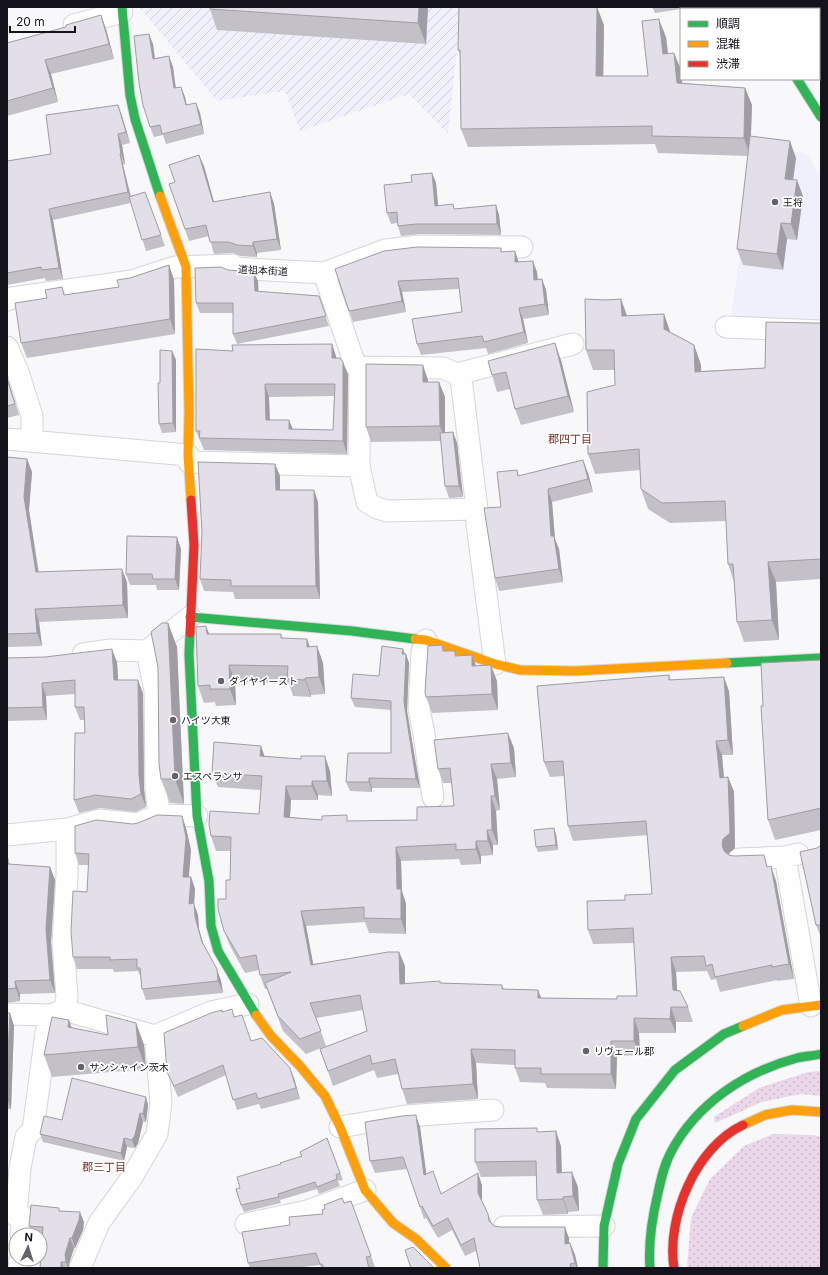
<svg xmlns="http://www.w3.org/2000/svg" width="828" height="1275" viewBox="0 0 828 1275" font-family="Inter,'Noto Sans JP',sans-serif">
<defs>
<pattern id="industrial-furrows" width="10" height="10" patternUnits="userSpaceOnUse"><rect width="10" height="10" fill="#f0f0fc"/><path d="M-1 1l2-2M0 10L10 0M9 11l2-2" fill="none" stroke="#cdcdd7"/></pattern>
<pattern id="grass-dots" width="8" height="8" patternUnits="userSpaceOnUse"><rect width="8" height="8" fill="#ebd7ea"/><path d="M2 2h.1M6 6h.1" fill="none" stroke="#c9b8c8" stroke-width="1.8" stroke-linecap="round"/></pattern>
</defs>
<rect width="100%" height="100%" fill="#f8f8fb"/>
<!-- built -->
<path fill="#f0f0fc" d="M755,148L806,153L821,177V322L731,317Z"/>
<!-- industrial -->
<path fill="url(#industrial-furrows)" d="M139,7H470L461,12L448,134L409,94L300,131L285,91L217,101Z"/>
<!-- grass -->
<path fill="url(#grass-dots)" d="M821,1071V1096L800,1094L762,1102L715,1123L714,1117L759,1088L808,1072Z
M773,1134L814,1135L821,1137V1268H687L691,1218L710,1179L744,1146Z"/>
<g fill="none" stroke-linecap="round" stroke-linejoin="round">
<defs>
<path id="street" d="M74,25L122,12
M324,273L355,365L360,367L443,368L457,374L461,378L477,509
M7,300L12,298L132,281L175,267L233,265L232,268L324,273L385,250L420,246L522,247
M726,327L821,331
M7,347L18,372L32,416V441
M360,367L359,466L367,502L377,508L387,511L477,509V524L495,664
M457,374L573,344
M7,439L188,455
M189,462L359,466
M426,640L422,652L419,709L424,734L433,797
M83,654L111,650L147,651
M159,815L156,789L155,691L147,651L190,617
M7,835L67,829L99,820L138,824L159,815L197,816
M785,857L811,1006
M739,859L785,857L798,854
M64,1010L155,1036L211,1012L248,1004
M7,1014L51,1015
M340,1127L405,1116L493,1110
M246,1224L307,1211L365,1190
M504,1227L604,1226
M21,1235L23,1217L16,1216L20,1168L26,1137L33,1130L46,1033L51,1015L64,1010L67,997L63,943L67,874V829
M19,1268L20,1259
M80,1268L99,1223L132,1177L157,1134L161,1102L155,1036"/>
<path id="fast" d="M122,7L130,95L135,119L160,196
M797,79L821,117
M190,617L352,631L415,639
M190,633L189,654L197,816L209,881L211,926L218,951L256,1015
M727,663L821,658
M603,1268L604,1226L618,1164L636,1119L675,1070L724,1034L743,1026
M650,1268C648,1242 652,1218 658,1193C661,1179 664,1165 671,1152C697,1103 745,1072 797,1058C805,1056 813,1056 821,1054"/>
<path id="slow" d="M750,7L752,9
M160,196L186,267L189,412L188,455L191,500
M415,639L426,640L495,664L520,670L575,671L727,663
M256,1015L271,1036L299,1065L325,1096L340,1127L365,1190L393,1223L416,1239L446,1268
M743,1026L782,1010L821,1005
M743,1125L765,1115L792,1110L821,1112"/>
<path id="jam" d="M190,633L194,545L191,500
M674,1268C666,1218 696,1147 743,1125"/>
</defs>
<!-- street casing -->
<use href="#street" stroke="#d5d5db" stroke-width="23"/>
<!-- fast casing -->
<use href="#fast" stroke="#d5d5db" stroke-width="11"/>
<!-- slow casing -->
<use href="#slow" stroke="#d5d5db" stroke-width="11"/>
<!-- jam casing -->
<use href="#jam" stroke="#d5d5db" stroke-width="11"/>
<!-- street -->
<use href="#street" stroke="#fefefe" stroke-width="21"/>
<!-- fast -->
<use href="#fast" stroke="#30b455" stroke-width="9"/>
<!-- slow -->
<use href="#slow" stroke="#ff9f0a" stroke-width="9"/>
<!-- jam -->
<use href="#jam" stroke="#e5322d" stroke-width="9"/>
</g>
<!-- wall -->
<path fill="#c3c0c8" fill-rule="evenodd" d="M210,7H428L426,44L217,30L210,9Z
M652,7H681V9L655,13Z
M821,7V47H819V9Z
M101,15L106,29L114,59L51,74L58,102L7,116V43L66,27Z
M604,25L603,76H648L666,37L668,53H674L681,70L682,83L745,88L752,105L751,136L796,158L793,180L803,196L797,240L787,239L783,270L743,265L737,249L748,156L658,153L655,144L468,147L461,129L460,54L458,50Z
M153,44L155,58L169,56L173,67L176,88L181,87L185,97L187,105L196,103L200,113L204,134L166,144L163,135L154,137L150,127Z
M122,116L130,143L122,145L125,164L123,165L131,196L145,192L165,246L146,251L131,203L53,220L63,279L46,281L45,278L7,285V161L51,154Z
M204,166L214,202L270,192L274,204L281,250L257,253V257L241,256L233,253L214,254L209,236L189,241L169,184L175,182Z
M432,173L436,183L438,206L455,209L496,205L499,215L501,235L420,234L401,236L398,226L397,223L391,224L387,213L412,182Z
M501,248L502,252L515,251L518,261L537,272L538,279H542L546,290L549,315L523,319L528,343L488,354L486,348L421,355L417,344L462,312L459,289L402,292L406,312L353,322L335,269Z
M169,265L174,280L175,334L27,358L21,343L47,298L62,287L65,295L119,287L130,278Z
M258,281V292L319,296L329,326L237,344L233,334V313H200L196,303Z
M621,299L627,316L664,314L670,332L694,345L701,365V371L765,368L813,323H821V579L776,582L779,640L744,642L737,622L734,582L728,564L726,521L670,523L648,509L641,489L640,470L595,474L588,454L615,385V370H593L586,350L605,300Z
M332,344L336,358L348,374L347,454L204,450L196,431L233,351ZM334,396L333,430L293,429L270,420L269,397Z
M172,351L176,360V432L162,433L159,424L160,383Z
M561,360L574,412L521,425L515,409L510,389L497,392L492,375Z
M7,377L19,415L7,418Z
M428,380V382H439L445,397V432H453L457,443L463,497L449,498L445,486L441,441L371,442L366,427Z
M7,457L27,459L32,472L29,510L39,572L127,582L128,618L39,622L42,646L7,647Z
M275,464L280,476V490H314L318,502L320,599H235L233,592L204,591L200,579Z
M517,470L519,476L588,473L593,492L552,502L555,539L559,549L563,582L499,591L495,578L501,507Z
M181,549L179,590H157L156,585H130L126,574Z
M168,623L177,647L184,804L170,803L161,779Z
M209,634H281L283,638L310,647L317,646L323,663L325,694L311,695V697L293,696L289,683L235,682L236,705L216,706L215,702L204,703L198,686Z
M442,645L444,651H455L456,656L472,655L476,666L497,681L498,710L432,713L426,697Z
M405,654H406L409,663L407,711L420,788H372V792L350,791L346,782L391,753V710L355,707L351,698L379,676Z
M7,658L117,662L118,680L143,693L144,789L146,807L136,812L100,808L79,813L74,800L85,733L84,720H80L75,707V694L46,696L47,720L7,721Z
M821,660V830L775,840L768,820L763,706Z
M669,675L671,680L729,691L733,755H722L724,777H728L734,792L735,848L729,853L728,855L768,867L776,881L794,979L777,981V980L720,992L716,979L711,980L707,971L676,972L677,991L688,1007L693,1022H676V1033H639L640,1055L617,1056L616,1089L547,1088L545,1083L520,1082L515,1068V1065L476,1063L478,1099L407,1104L402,1089L398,1074L377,1078L374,1070L333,1086L320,1049L367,1031L363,1010L316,1018L326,1046L306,1054L283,1031L267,989H265L260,975L259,970L245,973L230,946L224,931L226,899L230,880L231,851H216L211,836L259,814L261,790L218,787L212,773L265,756L330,771L332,796L318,795V800H291L290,817L322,820L349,821L417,820L454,806L452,783H443L438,769L514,748L516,777L497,779L500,810L496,811L498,845H493V855L481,856V864L461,865L459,859L401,861L402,891L406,904V934L369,933L365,922L306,926L313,964L399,952L405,966V984L441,983L502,985L504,989L538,990L541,998L617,999L637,996L634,943L593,944L588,930L625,900L652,894L648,835L573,841L568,826L564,776L550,777L544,762Z
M182,816L186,828L191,850L188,877H191L195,889L194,904L198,915L199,929L204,946L221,981L223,993L146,1000L142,989L141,978L138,971L114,972L113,969H77L73,957L87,892L89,865H79L75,853L133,824Z
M556,834L558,850L538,852L536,847Z
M821,845V938L816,925L817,848Z
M7,858L10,864L50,867L55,880L51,942L55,993L20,994V1001L7,1003Z
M222,1012L235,1017L251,1041L294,1078L300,1099L261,1109L259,1104L237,1110L226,1075L178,1097L167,1072Z
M7,1013H10L14,1026L11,1109H7Z
M136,1023L144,1045L146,1069L52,1077L44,1055L72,1028L108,1035Z
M148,1105L146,1122H143L138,1143L135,1148L127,1147L124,1161L43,1142L40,1134Z
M420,1127L426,1174L442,1194L482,1185V1201L488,1214L492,1223L494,1226L569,1238V1244L570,1243L575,1255L578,1268H480L476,1251L465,1256L452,1230L438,1238L426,1218L424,1219L407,1169L375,1173L370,1161Z
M539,1132L561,1146L562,1172L578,1187L579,1211L568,1212V1214L543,1215L537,1200V1176L481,1177L475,1162Z
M327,1138L343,1180L338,1181L340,1186L319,1194L317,1189L280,1200L281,1203L244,1212L241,1205L240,1188L281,1164L301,1156L300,1152Z
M342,1198L344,1203L351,1201L375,1267L372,1268H321L320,1265L295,1268H250L248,1263L290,1225L323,1214L325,1209Z
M60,1211L84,1222L83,1230L75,1248H74L69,1264V1268H40L42,1236H40V1235H33L29,1226Z"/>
<!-- shaded-wall -->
<path fill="#9f9ca3" d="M419,7H428L426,44L418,23Z
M597,7L604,25L603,94L596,76Z
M101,15L106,29L114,59L109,44Z
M659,19L666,37L670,71L663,54Z
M149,34L153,44L156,69L153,59Z
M674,53L681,70L684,101L677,83Z
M169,56L173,67L177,99L174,88Z
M45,60L51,74L58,102L53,88Z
M181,87L185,97L189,116L186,105Z
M745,88L752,105L750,156L744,138Z
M196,103L200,113L204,134L201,124Z
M118,105L122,116L130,143L126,132Z
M118,134L122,145L125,164L121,154Z
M790,141L796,158L791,195L785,179Z
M120,154L123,165L132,203L128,192Z
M199,155L204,166L217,213L213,202Z
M432,173L436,183L439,216L435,206Z
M797,180L803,196L797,240L791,224Z
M270,192L274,204L281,250L277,239Z
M496,205L499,215L501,235L497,224Z
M49,209L53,220L63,279L59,268Z
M781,223L787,239L783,270L777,254Z
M253,242L257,253V257L253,246Z
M515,251L519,263L515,262Z
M533,261L537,272L538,291L534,280Z
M169,265L174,280L175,334L170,319Z
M254,272L258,281L259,301L255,291Z
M542,279L546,290L549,315L545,304Z
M398,281L402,292L406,312L402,301Z
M621,299L628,319L622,316Z
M519,308L523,319L528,343L524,332Z
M664,314L671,334L664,329Z
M555,343L561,360L574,412L568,396Z
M332,344L336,356V370L332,358Z
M694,345L701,365L702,391L695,372Z
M172,351L176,360V432L173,423Z
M343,362L348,374L347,454L343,441Z
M423,365L428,380V397L423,382Z
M7,377L19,415L7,379Z
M439,382L445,397V441L440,426Z
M265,384L269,397L270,432L266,420Z
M289,420L294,432L289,429Z
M453,432L457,443L463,497L459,486Z
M27,459L32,472L29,510L40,585L36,572L24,497Z
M583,460L588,473L593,492L588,479Z
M275,464L280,476V502L276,490Z
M548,489L552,502L555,539L559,549L563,582L559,569L551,536Z
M314,490L318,502L320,599L316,586Z
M177,537L181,549L179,590L175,579Z
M768,562L776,582L779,640L772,620Z
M122,569L127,582L128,618L123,605Z
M35,609L39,622L42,646L37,633Z
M168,623L177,647L184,804L175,779Z
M206,626L213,643L207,634Z
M307,639L313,656L307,647Z
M317,646L323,663L325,694L319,677Z
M112,649L117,662L119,693L114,680Z
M403,649L406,657V654L409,663L407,711L420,788L416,779L404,702L402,654Z
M472,655L478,671L472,666Z
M229,665L235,682L236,705L230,689Z
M491,665L497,681L498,710L492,694Z
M724,677L729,691L733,755L728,740Z
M305,678L311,695V697L305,680Z
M138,680L143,693L144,789L146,807L141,794L139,776Z
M42,683L46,696L47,720L43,707Z
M508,733L514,748L516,777L511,763Z
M716,741L722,755L725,792L720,778Z
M261,746L266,760L260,756Z
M325,756L330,771L332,796L327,781Z
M491,764L497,779L500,810L495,796Z
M728,777L734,792L735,848L729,853L727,860L722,845Z
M369,778L372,788V792L369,782Z
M312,781L318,795V800L312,786Z
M286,786L291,800L289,831L284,817Z
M491,796L496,811L498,845L492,830Z
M182,816L186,828L191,850L188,888L183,877Z
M554,828L556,834L558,850L556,845Z
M487,830L493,845V855L488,841Z
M476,841L481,856V864L476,849Z
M396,847L401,861L402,891L406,904V934L401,919L397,889Z
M771,866L776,881L794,979L789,964Z
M50,867L55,880L51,942L55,993L50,980L46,929Z
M191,877L195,889L194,904L198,915L199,929L206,954L189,904Z
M301,911L306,926L316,979L311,965Z
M399,952L405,966V999L400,984Z
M671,957L676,972L678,1005L673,990Z
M217,969L221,981L223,993L218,981Z
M15,981L20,994V1001L16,988Z
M538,990L544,1005L538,998Z
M671,1007L676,1022V1033L670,1019Z
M10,1013L14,1026L11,1109L7,1099V1074Z
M634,1018L639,1033L640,1055L634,1041Z
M69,1020L77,1043L68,1027Z
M136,1023L144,1045L146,1069L138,1047Z
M611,1041L617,1056L616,1089L611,1074Z
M471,1049L476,1063L478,1099L473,1084Z
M290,1068L294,1078L300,1099L296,1088Z
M146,1097L148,1105L146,1122L143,1114Z
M140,1113L143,1122L138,1143L135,1148L132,1140Z
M416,1115L420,1127L428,1186L424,1175Z
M556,1131L561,1146L562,1187L557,1173Z
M124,1138L127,1147L124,1161L121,1153Z
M572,1172L578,1187L579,1211L573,1196Z
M478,1173L482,1185V1204L478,1193Z
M563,1197L568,1212V1214L563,1199Z
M80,1212L84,1222L83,1230L75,1248L72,1238Z
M565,1227L569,1238L570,1256L565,1244Z
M70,1238L74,1248L69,1264V1268H68L66,1262L65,1254Z
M570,1243L575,1255L578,1268H577L575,1263Z
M61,1262L64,1268H61Z"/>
<!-- building -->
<path fill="#e3dfe9" stroke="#9f9ca3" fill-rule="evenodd" d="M210,7H419L418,23L210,9Z
M459,7H597L596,76H648L642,21L659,19L663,54L674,53L677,83L745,88L744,138L652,136V126L461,129L460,50H458Z
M809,7H821V31H819V9H809Z
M101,15L109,44L45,60L53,88L7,101V43L66,27V25Z
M149,34L153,59L169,56L174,88L181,87L186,105L196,103L201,124L162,134L160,125L150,127L143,105L139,83L134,36Z
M118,105L126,132L118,134L121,154H120L128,192L49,209L59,268L42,270L41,267L7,273V161L51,154L46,115Z
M750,136L790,141L785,179L797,180L791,224L781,223L777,254L737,249Z
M199,155L213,202L270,192L277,239L253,242V246L237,245L229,242H210L206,225L185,229L169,184L175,182L169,165Z
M432,173L435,206L453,204L454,209L496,205L497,224H416L398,226L397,212L387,213L384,185L412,182L411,175Z
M145,192L161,235L142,240L129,197Z
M417,247L499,248H501V252L515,251V262L533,261L534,280L542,279L545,304L519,308L524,332L484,342L482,336L417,344L412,319L462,312L458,278L398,281L402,301L349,311L335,269L384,251Z
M169,265L170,319L21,343L15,303L47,298L45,290L62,287L64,295L119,287L117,280L130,278Z
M221,267L228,270L254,272L255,291L319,296L326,316L233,334V303H196L195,268Z
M585,299L605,300L621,299L622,316L664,314V329L694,345L695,372L765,368L766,322L813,323H821V559L768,562L772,620L737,622L733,564H728L725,501L662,503L641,489L639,449L588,454L587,392L615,385L614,350H586Z
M555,343L568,396L515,409L506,372L492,375L488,361Z
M332,344V358H340L343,362V441L199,438L200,431H196V349L233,351L232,345ZM265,384H335L333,430L289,429V420H266Z
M160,350L172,351L173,423L159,424L158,383H160Z
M366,364L423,365V382H439L440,426L366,427Z
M7,379L15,404L7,406Z
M453,432L459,486H445L440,433Z
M7,457L27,459L24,497L36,572L122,569L123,605L35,609L37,633L7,634Z
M583,460L588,479L548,489L551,536H554L559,569L495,578L484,508L501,507L497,472L517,470L518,476Z
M198,462L275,464L276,490H314L316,586H231V580L200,579L202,532Z
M127,536L177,537L175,579H153L152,574H126Z
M162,623H168L175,779H161L159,764L158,667L151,632Z
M206,626L207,634H281V638L307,639V647L317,646L319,677L305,678V680L287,679L288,666L229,665L230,689H210V685L198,686L196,627Z
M442,645L443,651H455V656L472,655V666L491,665L492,694L426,697L425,692L428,646Z
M382,646L403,649L402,654H406L404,702L416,779L369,778V782H346L348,753H391V701L351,698L353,674L379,676Z
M112,649L114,680H138L139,776L141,794L131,799L95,795L74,800L75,733H85L84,707H75V680L42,683L43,707L7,708V658L45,657Z
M821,660V808L768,820L761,706H763L761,663Z
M669,675V680L724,677L728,740L716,741L720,778L728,777L730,833L723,839L722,845L724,851L729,855L734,856L764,855L767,867L771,866L789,964L772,967V965L715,977L712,964L706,966L704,956L671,957L673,990L680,991L688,1007H671L670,1019L634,1018V1041H611V1074H541V1068H515V1050L471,1049L473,1084L402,1089L395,1059L372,1064L370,1055L328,1071L320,1049L367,1031L360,995L310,1003L321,1031L300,1039L278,1016L265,983L291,972L260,975L256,955L240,958L224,931L218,909V899H226V880H230L231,837L211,836L209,824L210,811L259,814L262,776L212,773L214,742L261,746L260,756L301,759V756H325L327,781H312V786H286L284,817L322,820V816L347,815V821L417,820V807L454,806L450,768L438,769L434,740L508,733L511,763L491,764L495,796H491L492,830H487L488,841H476V849L456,850V844L396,847L397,889H401V919L364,918V907L301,911L311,965L388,952H399L400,984L440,981V983L502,985V989L538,990V998L617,999V996H637L633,928L588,930L587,901L625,900V895L652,894L646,821L568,826L563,761L544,762L537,686Z
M157,815L182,816L186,838L183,877H191L189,904L194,903L195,917L202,942L217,969L218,981L142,989L140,968H137V959L110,960V957H73L71,931L73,891L87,892L89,854L75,853V826L96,820L133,824L138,823Z
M554,828L556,845L536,847L534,830Z
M821,845V925H816L800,852L817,848Z
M7,858H8V864L50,867L46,929L50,980L15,981L16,988L7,989Z
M232,1009L234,1017L242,1015L251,1041L262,1038L290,1068L296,1088L258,1099L256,1093L233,1100L223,1065L174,1086L167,1072L164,1033L211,1013L222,1010V1012Z
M7,1013H10L7,1074Z
M106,1015L136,1023L138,1047L44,1055L52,1017L69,1020L68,1027L108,1035Z
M72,1078L146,1097L143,1114L140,1113L135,1135L132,1140L124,1138L121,1153L40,1134L44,1116L62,1120Z
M416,1115L424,1175L433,1171L441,1194L478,1173V1193L488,1214L489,1221L494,1226L500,1227H565V1244L570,1243L575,1263L570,1264L571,1268H480L474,1238L461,1245L448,1218L433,1226L422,1206L420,1207L403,1157L370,1161L365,1122L402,1116Z
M537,1128V1132L556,1131L557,1173L572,1172L573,1196L563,1197V1199L537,1200L536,1161L475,1162V1129Z
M327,1138L340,1173L336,1175L337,1179L317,1187L315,1182L278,1194L279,1197L241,1205L236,1189L240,1188L237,1177L281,1164L280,1163L302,1156L300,1152Z
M342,1198L344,1203L351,1201L371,1256L366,1257L369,1268H324L322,1264H320L316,1253L248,1263L242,1232L290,1225L289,1217L323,1214L322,1210L325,1209L324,1205Z
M31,1205L59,1208V1211L80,1212L79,1220L72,1238H70L65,1254L66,1262H61V1268H40L43,1227L29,1226Z
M413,1247L434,1268H411L405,1250Z"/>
<!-- markers -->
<g fill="#64636a" stroke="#fff" stroke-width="1.5">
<circle cx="775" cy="202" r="4"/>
<circle cx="221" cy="681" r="4"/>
<circle cx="173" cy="720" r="4"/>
<circle cx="175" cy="776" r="4"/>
<circle cx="586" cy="1051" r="4"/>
<circle cx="81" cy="1067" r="4"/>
</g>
<g text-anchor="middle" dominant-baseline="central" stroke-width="3.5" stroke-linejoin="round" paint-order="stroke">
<!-- poi labels -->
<g font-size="10" fill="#14131c" stroke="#fff" text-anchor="start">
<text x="783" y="202">王将</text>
<text x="229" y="681">ダイヤイースト</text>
<text x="181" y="720">ハイツ大東</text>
<text x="183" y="776">エスペランサ</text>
<text x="594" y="1051">リヴェール郡</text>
<text x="89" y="1067">サンシャイン茨木</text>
</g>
<!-- street labels -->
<g font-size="10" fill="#14131c" stroke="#fff">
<text transform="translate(263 270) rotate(3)">道祖本街道</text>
</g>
<!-- neighbourhood labels -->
<g font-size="11" fill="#773226" stroke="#fff">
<text x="570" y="439">郡四丁目</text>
<text x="104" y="1167">郡三丁目</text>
</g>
</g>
<!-- border -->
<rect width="828" height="1275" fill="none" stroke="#14131c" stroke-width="16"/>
<!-- legend -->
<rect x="680" y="8" width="140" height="72" fill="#ffffff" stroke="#a1a1a4"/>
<rect x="688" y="21" width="20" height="6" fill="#30b455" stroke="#a1a1a4"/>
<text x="716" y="28" font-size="12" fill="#14131c">順調</text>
<rect x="688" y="41" width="20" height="6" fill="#ff9f0a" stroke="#a1a1a4"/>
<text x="716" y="48" font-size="12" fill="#14131c">混雑</text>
<rect x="688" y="61" width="20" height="6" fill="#e5322d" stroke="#a1a1a4"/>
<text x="716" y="68" font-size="12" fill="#14131c">渋滞</text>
<!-- north arrow -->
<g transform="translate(28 1247) rotate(4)"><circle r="19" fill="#ffffff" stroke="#a1a1a4"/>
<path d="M0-3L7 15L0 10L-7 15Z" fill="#64636a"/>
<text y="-6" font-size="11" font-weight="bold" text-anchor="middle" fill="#14131c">N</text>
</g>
<!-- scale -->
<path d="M10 26v6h65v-6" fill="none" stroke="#14131c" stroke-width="2"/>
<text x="16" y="26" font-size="12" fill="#14131c" stroke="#ffffff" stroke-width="3" paint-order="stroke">20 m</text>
</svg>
